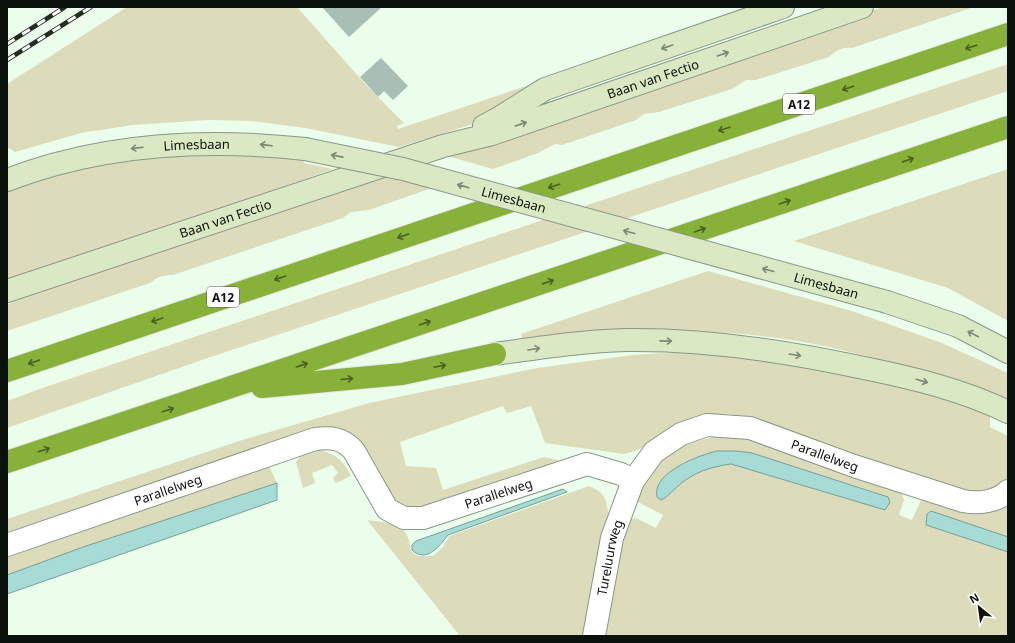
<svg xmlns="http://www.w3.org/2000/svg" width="1015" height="643" viewBox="0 0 1015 643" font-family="'Noto Sans',sans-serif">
<rect width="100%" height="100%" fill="#ebfeec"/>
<!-- green -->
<path fill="#dddcba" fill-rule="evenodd" d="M127,7H297L367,86L404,123L397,126L398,129L571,71L486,120L399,147L305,128L252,121L208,120L133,125L81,133L15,152L7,147V84Z
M883,7H974L852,48C842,47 837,50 829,57L756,80H746L732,89L659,112L644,114L636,120L562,145L555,144L538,153L493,169L447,156Z
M1008,64V91L202,360L7,428V401L45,387Z
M206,151L299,158V160L303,161L304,163L333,169L221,209L7,279V187L88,163Z
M1008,169V321L948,288L794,241Z
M391,174L432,188L369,210L351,212L343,218L173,275C162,275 158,277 150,283L7,331V305L15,301Z
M708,271L852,311L942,343L1008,373V402C906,364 800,331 690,332C672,332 653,334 635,335C598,337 561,340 523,342L521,334Z
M681,352L739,353L932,393L990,415V427L1008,436V478C993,491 980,493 961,490L747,418L730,414L710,416L671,428L646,446L635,451L624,454L545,443L531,406L507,413L503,406L400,442L406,466L436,468L443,490L544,457L563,461L415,510L404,508L396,501L362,446L352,437L7,538V519L239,441L369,403L537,368L632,355Z
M723,436L751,439L900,489L904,500L899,515L912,520L921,500L926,498L1008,502V537L931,511L927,514L926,524L1008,552V636H600L626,521L636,518L656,528L663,515L638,502L635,498C652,458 680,441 723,436ZM736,451L752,453L888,497L890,502L885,510L731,464C702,468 687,474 667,497L658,484L684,462Z
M319,450C336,454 343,460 351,476L336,483L333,478L338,473L332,465L312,473L315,483L303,488L296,462L302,454Z
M268,464L277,483L86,546L7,575V553Z
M589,486C605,492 608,501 608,517L583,636H460L367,520C391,523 408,521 411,551L418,556H433L443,547L449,536Z"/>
<!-- water -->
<path fill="#a7dbd6" stroke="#789e99" d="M717,451H736L752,453L888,497L890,502L885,510L731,464C710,467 694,472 678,486C672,491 669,496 661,500L657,497C651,473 699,455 717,451Z
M277,483V500L7,594V575L86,546Z
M563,489L567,492L448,535C440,545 427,564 412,550V545L416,541Z
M931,511L1008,537V552L926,525L927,514Z"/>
<!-- building -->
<path fill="#a7bfb5" d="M322,7H382L349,37Z
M381,58L408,86L393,100L384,91L378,97L360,77Z"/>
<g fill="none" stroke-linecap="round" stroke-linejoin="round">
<defs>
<g id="street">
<path id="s1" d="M7,545L315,439C331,437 343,438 354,451L387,509L404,518H423L587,464L621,474L633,481"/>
<path id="s2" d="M594,636L612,538L633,481L654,452L681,434L707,425L750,428L854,466L963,501C978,504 997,502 1008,491"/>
</g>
<g id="secondary">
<path d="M484,126L499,118L545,89L783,7"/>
<path id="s3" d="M7,180C103,143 204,138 305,149"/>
<path id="s4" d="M7,291L443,146L492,134L862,7"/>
<path d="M887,302L958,326L1008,352"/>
<path d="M495,354C539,348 583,341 627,340C707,339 786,351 864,368C913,378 963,390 1008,412"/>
</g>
<path id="highway" d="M7,371L1008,34
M262,387L402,374L495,354
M7,462L1008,127"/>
</defs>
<!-- street casing -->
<use href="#street" stroke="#879888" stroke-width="24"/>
<!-- secondary casing -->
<use href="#secondary" stroke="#879888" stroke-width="24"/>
<!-- highway casing -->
<use href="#highway" stroke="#e7e7e7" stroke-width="24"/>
<!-- street -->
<use href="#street" stroke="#fff" stroke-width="22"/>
<!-- secondary -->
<use href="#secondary" stroke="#dbe8c4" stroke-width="22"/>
<!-- highway -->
<use href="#highway" stroke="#88b139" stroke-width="22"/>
<defs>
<path id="rail" d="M7,44L65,7
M7,60L91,7"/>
</defs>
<!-- rail casing -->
<use href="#rail" stroke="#242c24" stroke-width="4.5"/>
<!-- rail -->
<use href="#rail" stroke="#fff" stroke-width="3" stroke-dasharray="9" stroke-linecap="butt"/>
<defs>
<g id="secondary-bridge">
<path id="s5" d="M305,149L403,169L887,302"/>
</g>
</defs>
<!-- secondary-bridge casing -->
<use href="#secondary-bridge" stroke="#879888" stroke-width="24" stroke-linecap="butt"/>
<!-- secondary-bridge -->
<use href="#secondary-bridge" stroke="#dbe8c4" stroke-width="22"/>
</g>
<!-- one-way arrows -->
<defs><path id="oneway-shaft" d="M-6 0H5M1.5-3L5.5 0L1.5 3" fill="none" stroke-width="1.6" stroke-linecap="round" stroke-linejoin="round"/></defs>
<g stroke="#7d8771">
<use href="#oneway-shaft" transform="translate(667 47) rotate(161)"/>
<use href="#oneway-shaft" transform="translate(723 54) rotate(-19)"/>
<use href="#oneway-shaft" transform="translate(521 124) rotate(-19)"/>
<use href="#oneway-shaft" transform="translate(266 145) rotate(-173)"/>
<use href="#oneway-shaft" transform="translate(137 148) rotate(173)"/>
<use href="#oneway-shaft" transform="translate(337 156) rotate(-169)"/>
<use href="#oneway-shaft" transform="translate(463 186) rotate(-164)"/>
<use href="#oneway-shaft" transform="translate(629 232) rotate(-165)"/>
<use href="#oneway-shaft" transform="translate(768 270) rotate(-165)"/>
<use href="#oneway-shaft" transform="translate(973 334) rotate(-152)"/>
<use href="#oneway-shaft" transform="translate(666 341) rotate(1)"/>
<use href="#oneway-shaft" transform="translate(534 349) rotate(-9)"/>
<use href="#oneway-shaft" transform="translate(795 355) rotate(9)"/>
<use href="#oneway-shaft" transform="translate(922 381) rotate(16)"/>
</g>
<g stroke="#4a6122">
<use href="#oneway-shaft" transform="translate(971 47) rotate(162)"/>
<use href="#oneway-shaft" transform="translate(848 88) rotate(162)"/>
<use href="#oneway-shaft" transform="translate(724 129) rotate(162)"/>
<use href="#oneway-shaft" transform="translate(908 160) rotate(-19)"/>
<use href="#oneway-shaft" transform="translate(554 186) rotate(162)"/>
<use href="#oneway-shaft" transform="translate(785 202) rotate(-19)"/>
<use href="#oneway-shaft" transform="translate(700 230) rotate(-19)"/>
<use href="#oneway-shaft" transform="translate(403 236) rotate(161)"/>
<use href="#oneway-shaft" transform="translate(280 278) rotate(161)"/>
<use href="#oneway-shaft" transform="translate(548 282) rotate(-19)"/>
<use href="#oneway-shaft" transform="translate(157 320) rotate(161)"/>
<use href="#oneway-shaft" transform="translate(425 323) rotate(-19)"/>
<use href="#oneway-shaft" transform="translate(34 362) rotate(161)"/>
<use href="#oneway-shaft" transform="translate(302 365) rotate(-19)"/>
<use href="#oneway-shaft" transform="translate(440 366) rotate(-12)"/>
<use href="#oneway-shaft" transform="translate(347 379) rotate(-5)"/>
<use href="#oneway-shaft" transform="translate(168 410) rotate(-18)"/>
<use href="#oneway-shaft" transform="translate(44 450) rotate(-18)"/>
</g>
<g text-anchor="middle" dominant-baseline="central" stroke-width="4" stroke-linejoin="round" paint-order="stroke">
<!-- shield labels -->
<g fill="#fff" stroke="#545854" stroke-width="1">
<rect x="783" y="94" width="32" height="20" rx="3"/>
<rect x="207" y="287" width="32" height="20" rx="3"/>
</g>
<g font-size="12" font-weight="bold" fill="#0b110b">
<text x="799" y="104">A12</text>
<text x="223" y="297">A12</text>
</g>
<!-- street labels -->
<g font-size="13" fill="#0b110b" stroke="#fff">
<text stroke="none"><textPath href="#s4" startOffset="680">Baan van Fectio</textPath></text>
<text stroke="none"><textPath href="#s3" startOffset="194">Limesbaan</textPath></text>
<text stroke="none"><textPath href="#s5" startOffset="215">Limesbaan</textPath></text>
<text stroke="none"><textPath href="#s4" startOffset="230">Baan van Fectio</textPath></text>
<text stroke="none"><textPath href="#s5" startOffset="539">Limesbaan</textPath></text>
<text stroke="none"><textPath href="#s2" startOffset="379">Parallelweg</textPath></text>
<text stroke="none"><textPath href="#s1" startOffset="170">Parallelweg</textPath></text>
<text stroke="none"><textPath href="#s1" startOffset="553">Parallelweg</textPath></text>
<text stroke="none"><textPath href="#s2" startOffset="80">Tureluurweg</textPath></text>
</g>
</g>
<!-- border -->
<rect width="1015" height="643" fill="none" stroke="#0b110b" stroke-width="16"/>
<!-- north arrow -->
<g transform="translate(979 607) rotate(331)" stroke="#ffffff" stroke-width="3" paint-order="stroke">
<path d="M0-3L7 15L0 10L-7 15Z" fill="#0b110b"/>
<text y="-6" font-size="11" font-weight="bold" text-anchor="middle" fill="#0b110b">N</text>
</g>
</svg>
